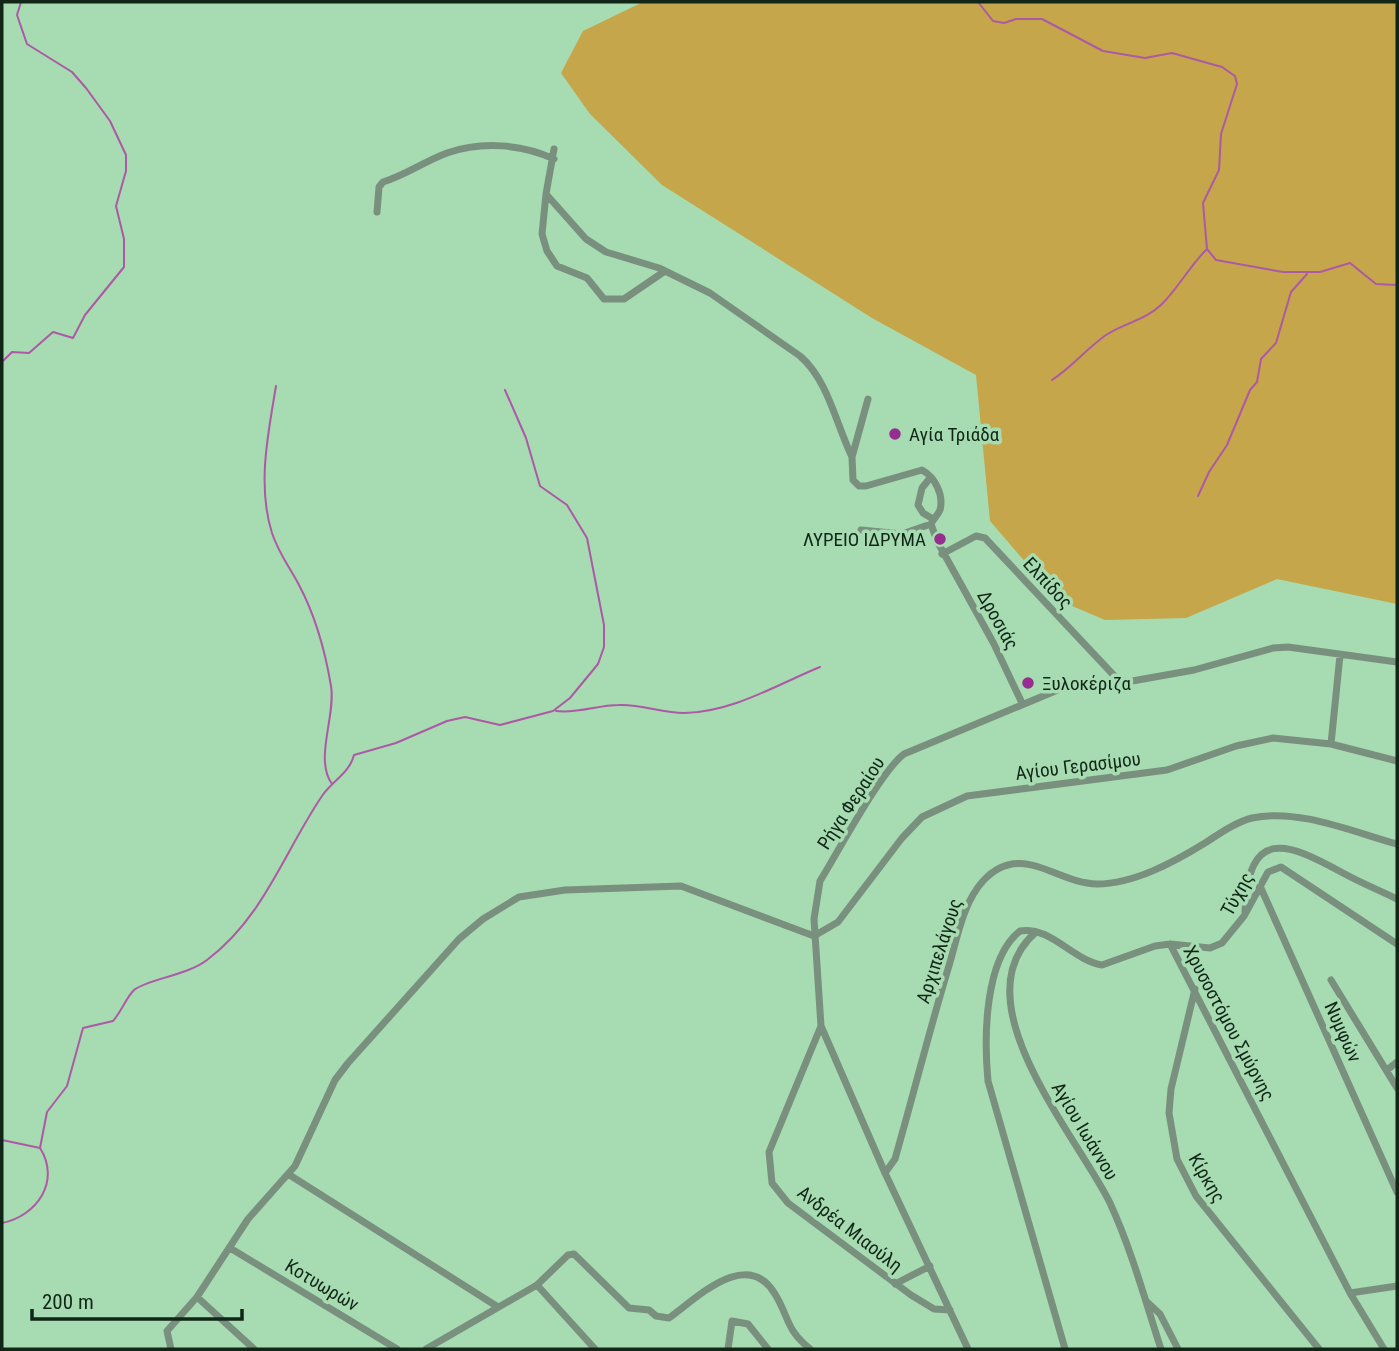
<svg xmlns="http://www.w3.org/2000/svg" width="1399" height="1351" viewBox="0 0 1399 1351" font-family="'Roboto Condensed',sans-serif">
<rect width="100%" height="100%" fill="#a7dbb1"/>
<!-- green -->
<path fill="#c5a64a" d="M643,2H1397V604L1277,579L1186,618L1105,620L1058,600L990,521L976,375L872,318L662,185L590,114L561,73L583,31Z"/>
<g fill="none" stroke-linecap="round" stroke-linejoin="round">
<!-- stream -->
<path stroke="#ad59a6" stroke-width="2" d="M978,2L993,21L1004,23L1016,19H1042L1103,51L1145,58L1172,53L1222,67L1235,76L1237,84L1221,134L1219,170L1203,203L1207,249L1216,260L1283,272H1320L1350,263L1376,284L1397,285
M2,362L12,352L29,353L53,332L73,338L85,315L124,267V239L116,206L126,171V155L110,121L86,88L72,72L27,44L17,15L21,2
M1052,380C1072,367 1086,349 1106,335C1124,323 1146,320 1162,304C1178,288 1190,266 1206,250
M276,386C268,434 257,486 272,533C278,552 290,568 299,585C316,617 325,650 331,686C336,716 314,759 332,784
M1198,496L1209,472L1227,445L1250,390L1257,382L1261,359L1276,343L1291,292L1307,274
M556,711C578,714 597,705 619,705C641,704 662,713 684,713C733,712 776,685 820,667
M2,1140L40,1148C61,1181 37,1216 2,1223
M40,1148L47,1112L67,1086L83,1028L113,1021C121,1012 126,998 134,990C147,979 186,976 207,960C264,917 284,852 322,796C333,780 349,774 354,755L396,743L447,721L465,717L500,725L553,711L570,698L598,664L604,647V625L587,538L567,505L540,486L526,438L505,390"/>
<!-- minor -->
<path stroke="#7a907e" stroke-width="7" d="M554,149L546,194L586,239L606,252L659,268L710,293L800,356C828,380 836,424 852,457
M546,194L542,234L547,251L557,266L587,278L604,299H624L665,271
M377,212L379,187L383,182C406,175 425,161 447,153C482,141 522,144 554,159
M868,399L852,457L853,480L859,486H866L922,470C935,477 944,495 940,510C938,515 933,519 931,524L937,541L994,644L1022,703
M930,478L922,488L918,505L923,513L933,519
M861,530L902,534L931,524
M942,554L976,536L985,538L1121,683
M1331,744L1340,655
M1260,886L1397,1192
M1245,912C1248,826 1287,842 1343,873C1361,883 1379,890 1397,899
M1036,932C957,1000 1078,1137 1110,1203C1132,1251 1145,1300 1161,1349
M814,936L838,922L902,838L922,817L967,796L1167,770L1236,746L1273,738L1331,744L1397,761
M1170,944L1350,1293L1384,1349
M1331,980L1397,1088
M1195,989L1171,1089L1169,1113L1177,1159L1196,1196L1319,1349
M821,1026L769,1152L772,1183L788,1203L911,1295L934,1309L950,1310
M1387,1070L1397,1062
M885,1173L895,1159C913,1096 929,1032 948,969C957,940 962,904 983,881C1021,840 1057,884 1097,884C1134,884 1174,862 1205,843C1219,834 1236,822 1252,818C1298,808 1353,832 1397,844
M288,1174L498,1307
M230,1248L397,1349
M895,1284L930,1266
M537,1285L568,1255L574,1254L629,1308L649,1310L656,1316L669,1318C697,1298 747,1247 775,1294C790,1319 785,1328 810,1349
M1350,1293L1397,1286
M1146,1301L1160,1314L1178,1349
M171,1349L167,1331L197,1297
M254,1349L197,1297L248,1219L295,1166L335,1080L348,1063L459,939L483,919L519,897L565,890L681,886L814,936
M426,1349L537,1285L595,1349
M728,1349L732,1321L748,1324L768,1349
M968,1349L885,1173L821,1026L814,919L820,881C838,852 881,771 904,754L1060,689L1076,685L1121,683L1194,670L1273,648L1288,647L1397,662
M1065,1349L988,1081C984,1039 984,959 1020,931C1051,926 1072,960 1102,965L1155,946L1170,944L1210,948L1222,943L1244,916L1268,872L1281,867L1397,944"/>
</g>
<!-- markers -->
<g fill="#972d90" stroke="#a7dbb1" stroke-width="2.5">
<circle cx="895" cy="434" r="7"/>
<circle cx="940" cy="539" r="7"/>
<circle cx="1028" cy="683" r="7"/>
</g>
<g text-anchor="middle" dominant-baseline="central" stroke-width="7" stroke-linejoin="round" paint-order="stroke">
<!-- poi labels -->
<g font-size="19" fill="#112617" stroke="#a7dbb1" text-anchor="start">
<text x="909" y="434">Αγία Τριάδα</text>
<text x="926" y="539" text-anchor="end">ΛΥΡΕΙΟ ΙΔΡΥΜΑ</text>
<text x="1042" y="683">Ξυλοκέριζα</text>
</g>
<!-- street labels -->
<g font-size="19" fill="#112617" stroke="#a7dbb1">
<text transform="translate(1048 583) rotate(47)">Ελπίδος</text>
<text transform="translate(998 620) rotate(61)">Δροσιάς</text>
<text transform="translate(1078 766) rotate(-7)">Αγίου Γερασίμου</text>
<text transform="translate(851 803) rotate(-57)">Ρήγα Φεραίου</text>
<text transform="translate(1237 894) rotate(-61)">Τύχης</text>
<text transform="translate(939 951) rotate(-72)">Αρχιπελάγους</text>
<text transform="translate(1229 1023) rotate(62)">Χρυσοστόμου Σμύρνης</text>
<text transform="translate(1343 1032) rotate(66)">Νυμφών</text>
<text transform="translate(1085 1131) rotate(59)">Αγίου Ιωάννου</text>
<text transform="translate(1207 1178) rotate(60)">Κίρκης</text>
<text transform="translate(850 1229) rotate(38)">Ανδρέα Μιαούλη</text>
<text transform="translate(322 1285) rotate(31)">Κοτυωρών</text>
</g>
</g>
<!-- border -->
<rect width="1399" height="1351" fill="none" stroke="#112617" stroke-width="7"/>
<!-- scale -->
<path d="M32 1309v10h210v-10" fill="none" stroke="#112617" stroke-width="3.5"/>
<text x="42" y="1309" font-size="21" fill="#112617" stroke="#a7dbb1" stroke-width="5" paint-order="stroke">200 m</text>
</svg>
